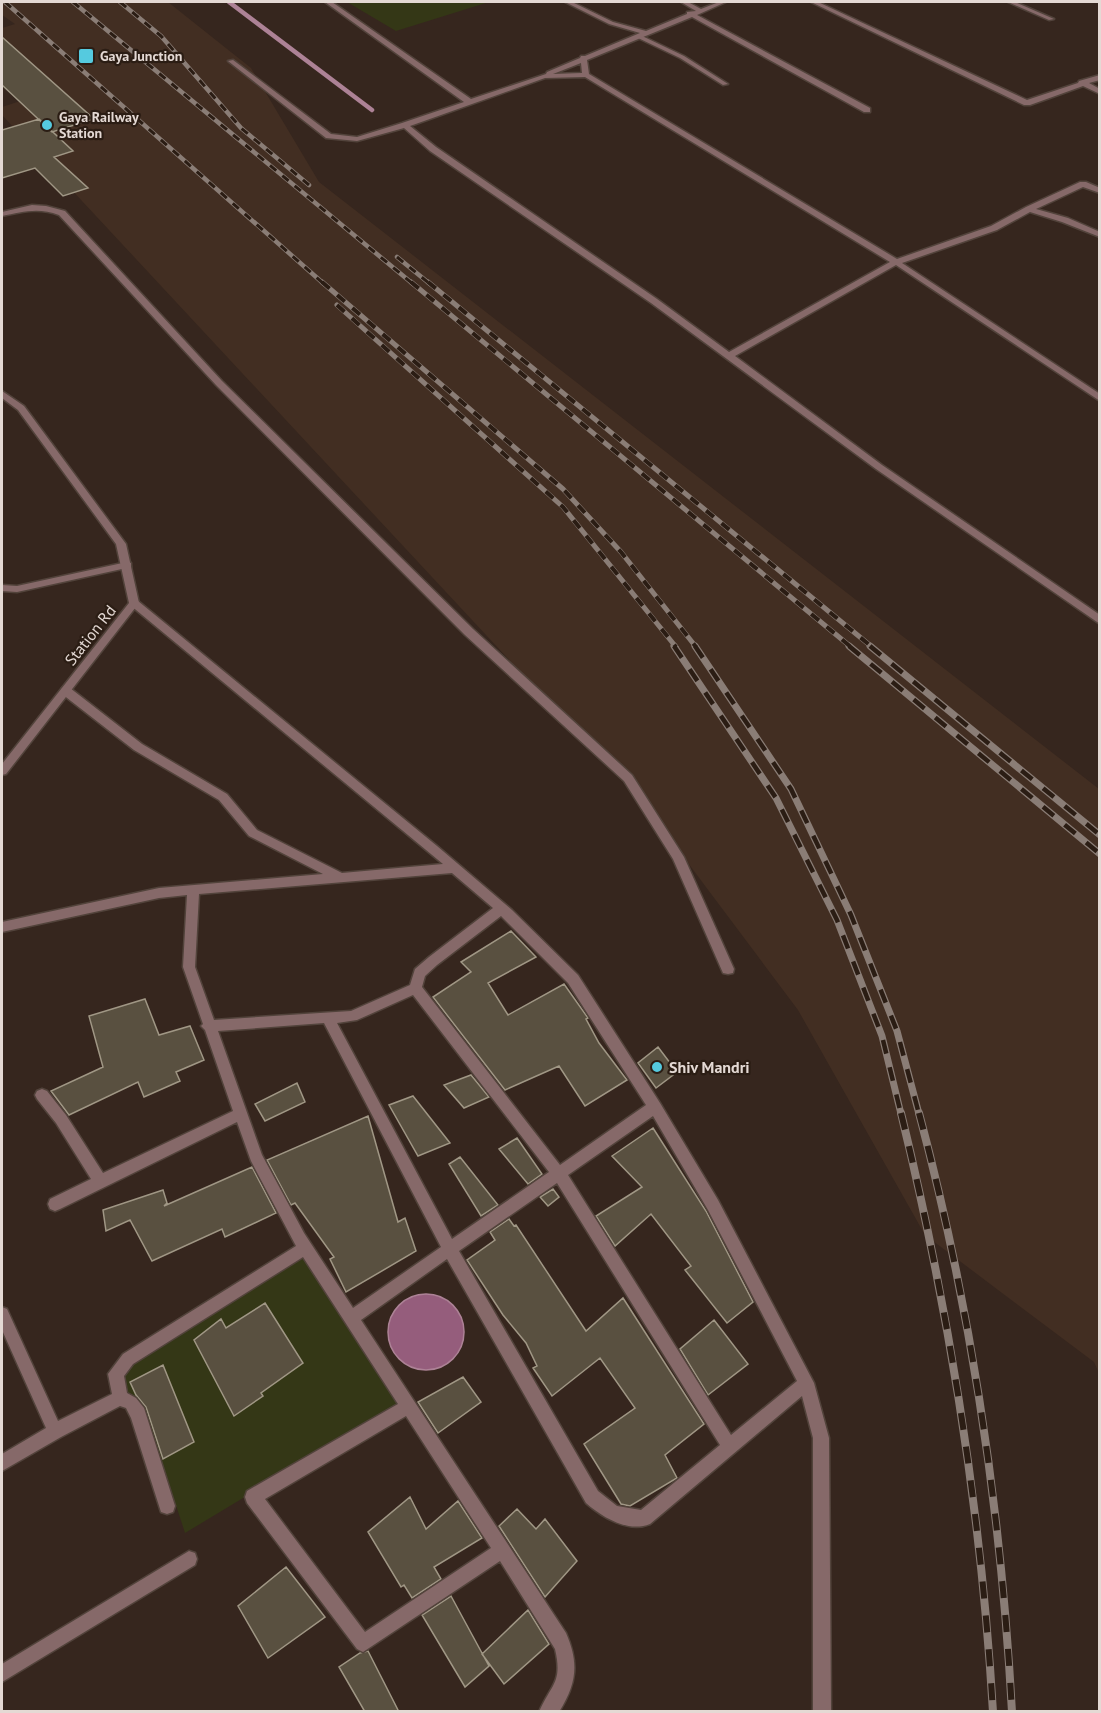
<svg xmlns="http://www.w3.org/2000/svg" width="1101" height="1713" viewBox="0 0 1101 1713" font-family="'PT Sans',sans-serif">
<rect width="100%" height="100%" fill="#36261e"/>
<!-- built -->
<path fill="#422e22" d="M2,2H168L251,68L319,182L1099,789V1373L1094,1362L925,1235L798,1010L646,807L2,115V107L54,90L2,38V28L15,24L2,15Z"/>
<!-- green -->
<path fill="#343716" d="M347,2H489L396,31Z
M305,1257L398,1405L185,1533L144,1406L130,1397L120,1371Z"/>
<!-- water -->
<path fill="#955d7c" stroke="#ad8296" stroke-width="1.5" d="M388 1332a38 38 0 1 1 76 0a38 38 0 1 1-76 0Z"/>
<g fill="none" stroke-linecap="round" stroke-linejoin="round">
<!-- stream -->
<path stroke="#ad8296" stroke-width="4.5" d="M229,2L372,110"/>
</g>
<!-- building -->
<path fill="#595040" stroke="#a09785" stroke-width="1.5" d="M2,37L94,119L52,132L2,85Z
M39,119L73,151L54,157L88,188L63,196L35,168L2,178V130Z
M511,931L536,957L488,983L508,1015L564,984L588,1018L586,1019L599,1043L627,1080L585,1106L559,1066L505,1090L433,997L471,972L461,962Z
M145,999L159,1035L190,1026L204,1060L176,1072L180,1081L144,1097L138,1082L69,1115L51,1091L103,1067L89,1016Z
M658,1047L677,1072L656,1088L638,1063Z
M471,1075L489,1097L464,1108L444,1085Z
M297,1083L305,1102L265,1121L255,1104Z
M413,1096L450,1143L418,1156L389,1105Z
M368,1116L398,1222L405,1218L416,1251L346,1292L330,1259L334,1257L295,1203L291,1205L267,1160Z
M653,1128L706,1211L753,1302L727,1323L685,1270L691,1266L651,1214L615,1246L596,1216L642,1187L612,1156Z
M517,1138L542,1174L528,1184L499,1149Z
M460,1157L498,1205L481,1216L449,1164Z
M252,1167L276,1213L225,1237L222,1229L152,1261L130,1220L106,1231L103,1210L163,1190L167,1203L164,1206Z
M553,1189L559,1197L548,1206L540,1197Z
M509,1219L514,1226L516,1225L586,1331L623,1298L704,1424L665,1455L677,1478L630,1506L621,1504L584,1444L635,1408L600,1358L552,1396L533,1368L537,1366L526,1343L503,1315L467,1260L495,1240L490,1232Z
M265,1303L303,1363L261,1393L263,1396L234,1416L194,1340L221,1319L226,1328Z
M714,1320L748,1364L708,1395L680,1349Z
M163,1365L194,1442L163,1459L146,1407L136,1395L130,1382Z
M463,1377L481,1402L438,1433L418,1402Z
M410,1497L426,1529L458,1501L482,1538L434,1567L441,1579L412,1598L404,1585L401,1587L368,1532Z
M517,1509L536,1529L545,1519L577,1561L545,1597L499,1526Z
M286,1567L325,1617L268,1658L238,1606Z
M451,1596L489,1666L465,1687L422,1615Z
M528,1610L549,1644L504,1684L482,1654Z
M368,1651L399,1712H365L339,1667L360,1653Z"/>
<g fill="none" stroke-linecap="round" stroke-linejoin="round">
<defs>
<path id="service" d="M636,35H640L684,56L728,84L723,85L680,58L636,37Z
M32,205L46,206L65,211L222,381L473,629L632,775L684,857L734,969L733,973L728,974L723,973L673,859L624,781L465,635L216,385L59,215C38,207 22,212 2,216V212Z"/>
<path id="minor" d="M325,2H332L471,99L546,74L547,72L580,58L581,56H585L640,33L609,24L565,2H572L613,22L646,31L687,14V12L696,11L681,2H688L701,9L719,2H726L697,15L870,108V112H864L692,17L587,60L589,74L897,259L991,226L1026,207L1080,182H1086L1100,188V193L1083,187L1036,209L1068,218L1100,232V237L1062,222L1030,212L997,230L902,263L1100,394V401L896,265L735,356L882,465L1100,615V624L876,469L651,303L430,151L404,128L357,141L326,138L228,61L233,60L331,134L357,137L402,123L464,102ZM581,63L582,73L553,74ZM585,77L890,262L729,352L657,299L436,147L410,126L545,78Z
M811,2H818L1027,100L1078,83L1079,81L1100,75V80L1089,83L1100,89V94L1083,86L1030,105H1024Z
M1008,2H1015L1054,19L1049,20Z
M127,562L131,563V567L17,592L2,591V585L17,586Z
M134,600L138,601L437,846L512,910L578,975L660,1103L718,1200L814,1383L829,1438L831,1712H813V1438L802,1396L650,1524C628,1533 602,1517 586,1503L447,1259L361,1320L566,1633C579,1663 577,1683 559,1712H539C551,1684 563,1683 555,1649L500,1561L363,1652L357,1649L247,1503L245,1497L247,1491L398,1404L303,1257L133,1364L124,1376L127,1393L136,1398L144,1408L175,1506L173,1512L167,1514L161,1512L131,1418L126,1408L120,1406L61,1437L2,1471V1454L46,1428L2,1330V1307L7,1309L58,1421L112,1394L108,1374L123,1354L296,1246L251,1161L237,1122L60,1209L55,1211L50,1209L48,1204L50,1199L91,1179L56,1123L37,1099L35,1095L37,1091L42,1089L47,1091L66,1115L103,1173L233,1111L205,1030L201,1026L203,1024L183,967L187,895L159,898L2,932V922L159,888L323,874L249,836L219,800L134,750L62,694L61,691L62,688H70L142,744L227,794L257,830L342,873L443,864L130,605L129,603ZM452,873L493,908L429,957L415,969L410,985L351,1011L214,1020L195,967L199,894ZM501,916L568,983L646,1105L560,1165L422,987L425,976L437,965ZM413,995L549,1172L452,1239L337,1023L357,1020ZM324,1023L441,1247L353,1308L304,1233L262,1155L218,1031ZM653,1116L708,1210L797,1381L731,1435L568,1175ZM557,1183L720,1445L641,1510L617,1506L598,1491L459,1251ZM406,1416L491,1548L365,1632L265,1499Z
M189,1551L195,1553L197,1559L195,1565L2,1682V1664Z"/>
<path id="tertiary" d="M2,391L24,406L126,544L139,603L6,774L2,775V764L129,603L116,544L18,410L2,398Z"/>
</defs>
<!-- service casing -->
<use href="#service" stroke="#52433b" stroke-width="3"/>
<!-- minor casing -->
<use href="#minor" stroke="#52433b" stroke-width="3"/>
<!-- tertiary casing -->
<use href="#tertiary" stroke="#52433b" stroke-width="3"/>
<!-- service -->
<use href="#service" fill="#866969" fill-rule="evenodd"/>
<!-- minor -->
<use href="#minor" fill="#866969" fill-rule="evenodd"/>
<!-- tertiary -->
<use href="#tertiary" fill="#866969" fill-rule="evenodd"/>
<defs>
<path id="rail-far3" d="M5,2L324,284
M73,2L413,284
M120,2L161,36L241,128L309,185
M397,257L430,284"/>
<path id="rail-far2" d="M322,282L563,489L621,552L696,647
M411,282L851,647
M428,282L872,647
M337,305L563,507L676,647"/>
<path id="rail-far1" d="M674,646L776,798L837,920L882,1036L901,1114
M695,646L791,789L851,915L897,1031L919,1114
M849,646L1100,854
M870,646L1100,835"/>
<path id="rail" d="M901,1113C949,1310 981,1509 993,1712
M919,1113C971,1308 1001,1510 1012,1712"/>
</defs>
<!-- rail-far3 casing -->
<use href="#rail-far3" stroke="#8a7d76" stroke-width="4.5"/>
<!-- rail-far2 casing -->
<use href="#rail-far2" stroke="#8a7d76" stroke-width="5"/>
<!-- rail-far1 casing -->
<use href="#rail-far1" stroke="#8a7d76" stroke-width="7"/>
<!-- rail casing -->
<use href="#rail" stroke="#8a7d76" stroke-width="8"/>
<!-- rail-far3 -->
<use href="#rail-far3" stroke="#2b1d14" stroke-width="3" stroke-dasharray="8" stroke-linecap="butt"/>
<!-- rail-far2 -->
<use href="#rail-far2" stroke="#2b1d14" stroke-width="4" stroke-dasharray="10" stroke-linecap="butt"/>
<!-- rail-far1 -->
<use href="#rail-far1" stroke="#2b1d14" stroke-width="4.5" stroke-dasharray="14" stroke-linecap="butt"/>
<!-- rail -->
<use href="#rail" stroke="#2b1d14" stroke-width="6" stroke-dasharray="17" stroke-linecap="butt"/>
</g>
<!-- markers -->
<g fill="#55cadf" stroke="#2b1d14" stroke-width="2">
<rect x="78" y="48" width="16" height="16" rx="3"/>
<circle cx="47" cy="125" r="6"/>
<circle cx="657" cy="1067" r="6"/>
</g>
<g text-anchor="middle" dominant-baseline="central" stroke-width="4.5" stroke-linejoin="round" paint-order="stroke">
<!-- far-poi labels -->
<g font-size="14" font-weight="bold" fill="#e4d9d4" stroke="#2b1d14" text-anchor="start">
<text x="100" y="56">Gaya Junction</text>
<text x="59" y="117">Gaya Railway<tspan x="59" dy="16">Station</tspan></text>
</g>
<!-- street labels -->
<g font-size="16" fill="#e4d9d4" stroke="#2b1d14">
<text transform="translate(90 635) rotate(-52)">Station Rd</text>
</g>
<!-- poi labels -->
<g font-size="16" font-weight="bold" fill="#e4d9d4" stroke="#2b1d14" text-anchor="start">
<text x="669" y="1067">Shiv Mandri</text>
</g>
</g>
<!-- border -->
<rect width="1101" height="1713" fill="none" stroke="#e4d9d4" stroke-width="6"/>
</svg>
